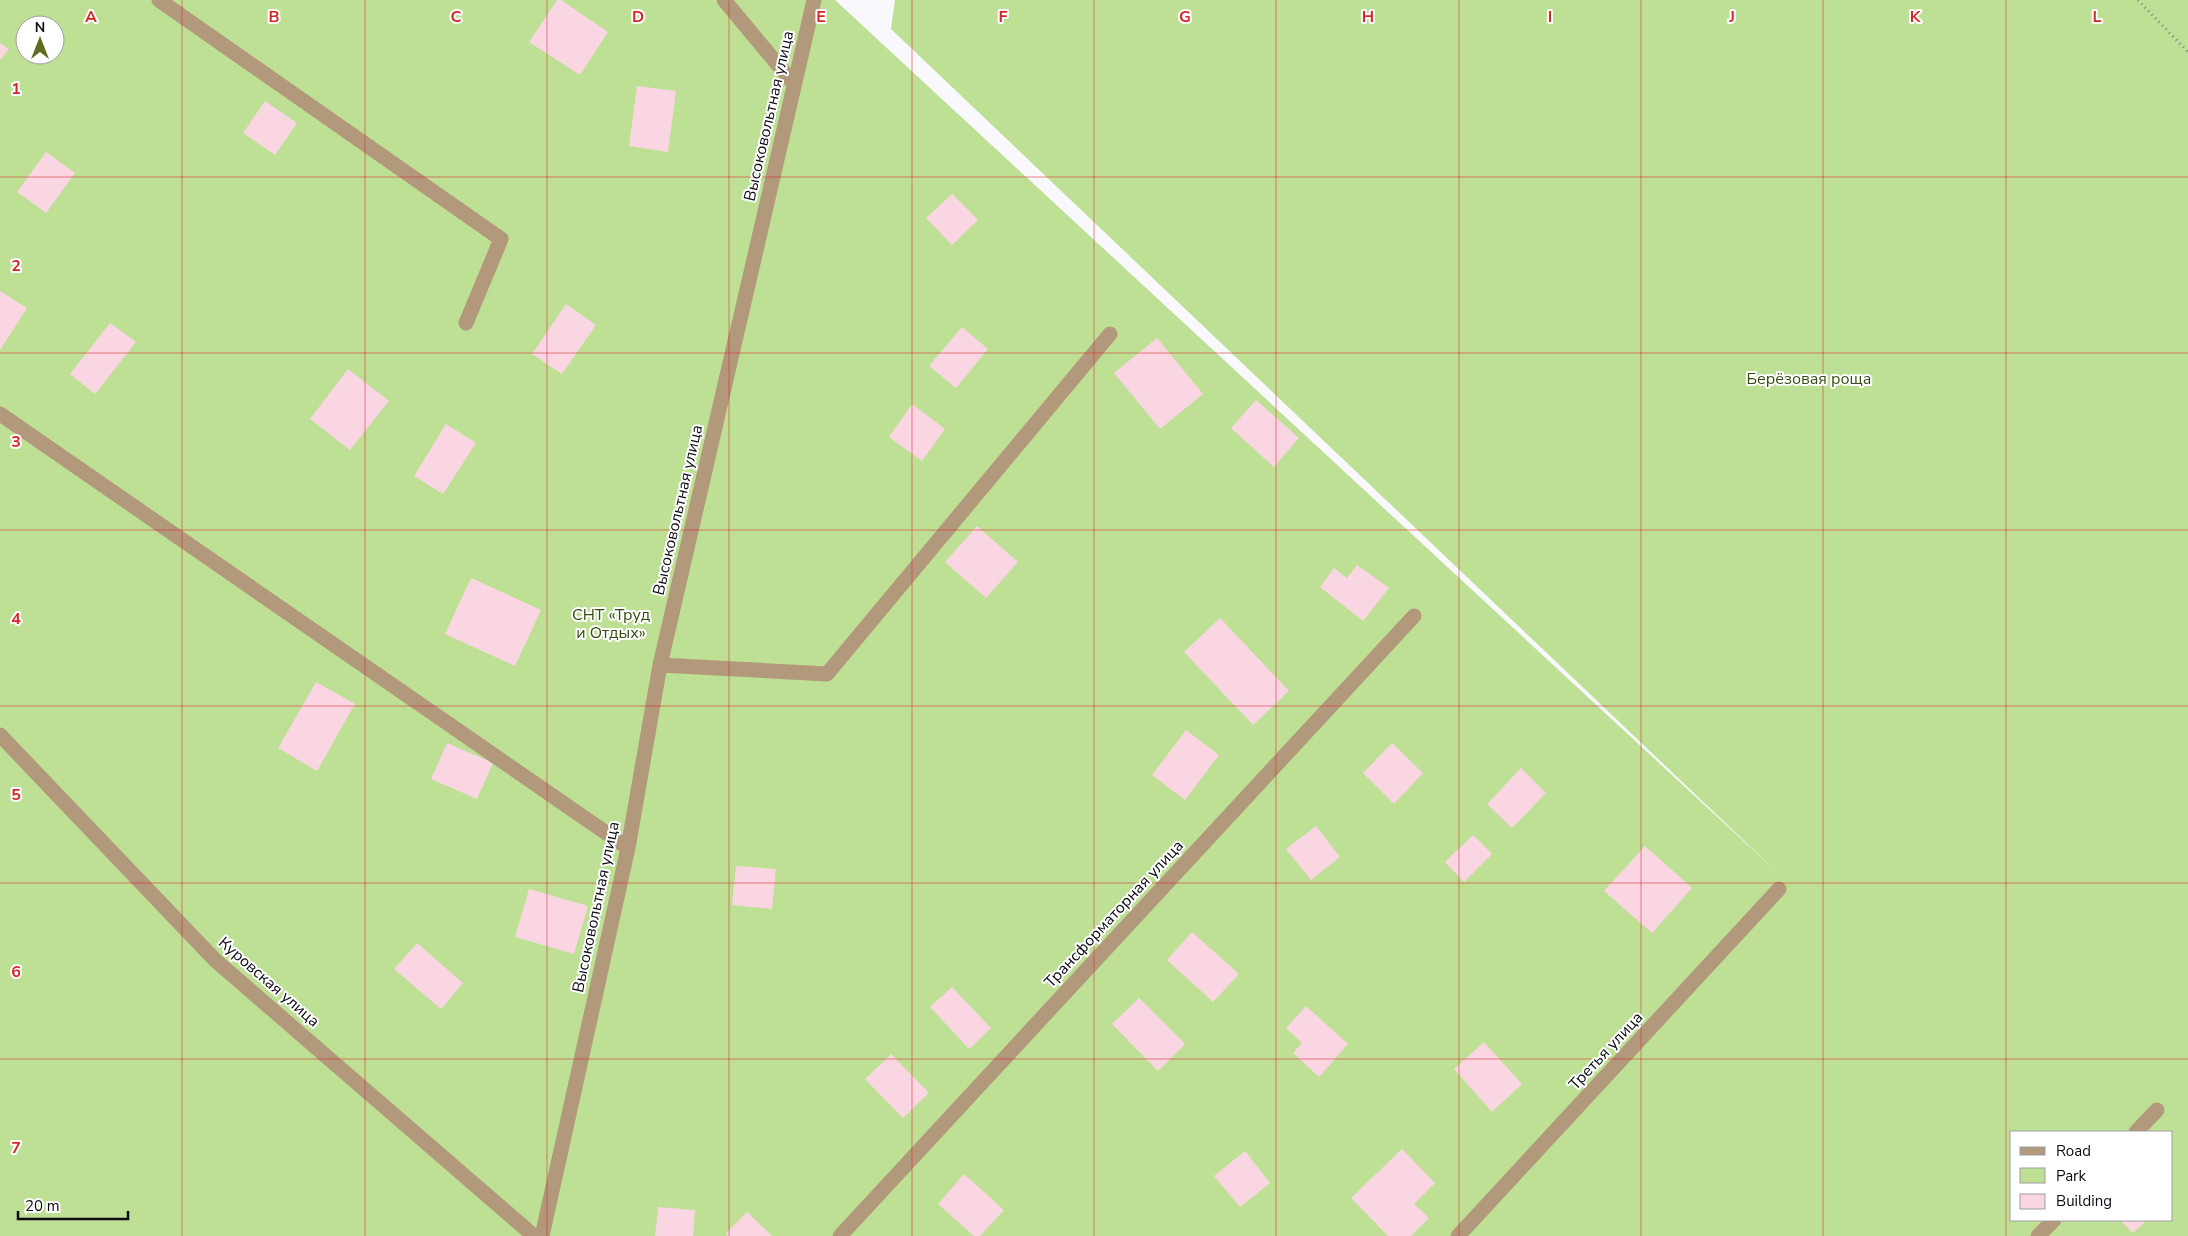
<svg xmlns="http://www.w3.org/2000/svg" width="2188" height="1236" viewBox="0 0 2188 1236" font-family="'Nunito Sans',sans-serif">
<rect width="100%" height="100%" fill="#f9f8fd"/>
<!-- green -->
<path fill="#bee095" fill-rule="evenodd" d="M0,0H835L1779,874L891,29L895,0H2188V1236H0ZM25,25H55V55H25ZM2012,1132H2172V1220H2012Z"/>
<!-- building -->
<path fill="#fad5e2" d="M557,0H561L608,32L580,75L529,42Z
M0,43L9,49L0,60Z
M637,86L676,91L668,152L629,146Z
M265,101L297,123L275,155L243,133Z
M46,152L75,173L46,213L17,192Z
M952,194L978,220L952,245L926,218Z
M0,291L27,308L0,350Z
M566,304L596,325L562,374L532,354Z
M110,323L136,342L95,394L70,374Z
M962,327L988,349L956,388L929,366Z
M1157,338L1203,394L1160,429L1114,373Z
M348,369L389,401L350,450L310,419Z
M1256,400L1299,438L1274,467L1231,428Z
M912,404L945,429L922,461L889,437Z
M446,424L476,443L443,494L414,476Z
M977,526L1018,562L986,598L945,562Z
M1357,565L1389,588L1363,621L1320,587L1334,568L1347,578Z
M471,578L541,610L515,666L445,634Z
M1220,618L1289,691L1253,725L1184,652Z
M316,682L355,704L317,771L278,748Z
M1186,730L1219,755L1185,800L1152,775Z
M447,743L493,763L477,799L431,779Z
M1392,743L1423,773L1394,804L1363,773Z
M1521,768L1546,793L1512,828L1487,804Z
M1316,826L1340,857L1311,880L1286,849Z
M1473,835L1492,854L1464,882L1445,862Z
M1645,846L1692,888L1652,933L1604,891Z
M736,866L776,869L772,909L732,905Z
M529,889L588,906L574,954L515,937Z
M1192,932L1239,974L1213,1002L1167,960Z
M417,943L463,983L441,1009L394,969Z
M952,987L991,1028L969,1049L930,1007Z
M1139,998L1185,1044L1158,1071L1112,1024Z
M1306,1006L1348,1044L1319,1077L1293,1053L1302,1043L1286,1028Z
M1484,1042L1522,1084L1492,1112L1454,1069Z
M891,1054L929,1093L903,1118L865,1079Z
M1402,1149L1435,1183L1414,1204L1429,1218L1411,1236H1388L1351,1198Z
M1245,1151L1270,1183L1240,1207L1214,1176Z
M964,1174L1004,1210L980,1236H974L938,1204Z
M658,1207L695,1210L693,1236H655Z
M747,1212L772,1236H728L726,1233Z
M2120,1220H2147L2133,1233Z"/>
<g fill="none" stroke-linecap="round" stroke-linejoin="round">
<!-- path -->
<path stroke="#817f86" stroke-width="3" stroke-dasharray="1 4" stroke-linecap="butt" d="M2138,0L2188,52"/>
<!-- minor -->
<path stroke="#b3997c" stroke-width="15" d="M159,0L501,239L466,323
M724,0L794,84
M0,414L628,848
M660,665L827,674L1110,334
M0,735L215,960L534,1236
M2136,1132L2157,1110
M542,1236L628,848L660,665L814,0
M840,1236L1414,616
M1458,1236L1779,889
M2038,1236L2054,1220"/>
</g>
<!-- grid -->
<path fill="none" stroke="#d62828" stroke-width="1" stroke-opacity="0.55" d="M182,0V1236M365,0V1236M547,0V1236M729,0V1236M912,0V1236M1094,0V1236M1276,0V1236M1459,0V1236M1641,0V1236M1823,0V1236M2006,0V1236M0,177H2188M0,353H2188M0,530H2188M0,706H2188M0,883H2188M0,1059H2188"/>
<g text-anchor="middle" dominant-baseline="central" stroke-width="4" stroke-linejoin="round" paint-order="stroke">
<!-- street labels -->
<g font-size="16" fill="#0c0a13" stroke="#fff">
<text transform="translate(769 116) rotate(-77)">Высоковольтная улица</text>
<text transform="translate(678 510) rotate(-77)">Высоковольтная улица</text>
<text transform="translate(596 907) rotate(-78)">Высоковольтная улица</text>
<text transform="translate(1114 914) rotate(-47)">Трансформаторная улица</text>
<text transform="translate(269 982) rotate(41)">Куровская улица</text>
<text transform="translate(1606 1051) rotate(-47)">Третья улица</text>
</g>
<!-- park labels -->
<g font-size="16" fill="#364b13" stroke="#fff">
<text x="1809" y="379">Берёзовая роща</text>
<text x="611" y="615">СНТ «Труд<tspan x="611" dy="18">и Отдых»</tspan></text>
</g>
</g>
<g font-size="16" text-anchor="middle" font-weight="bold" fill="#d62828" stroke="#fff" stroke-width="4" stroke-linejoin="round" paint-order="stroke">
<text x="91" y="22">A</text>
<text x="274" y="22">B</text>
<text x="456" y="22">C</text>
<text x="638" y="22">D</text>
<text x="821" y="22">E</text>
<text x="1003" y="22">F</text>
<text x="1185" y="22">G</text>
<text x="1368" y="22">H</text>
<text x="1550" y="22">I</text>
<text x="1732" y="22">J</text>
<text x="1915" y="22">K</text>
<text x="2097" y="22">L</text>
<text x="16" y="94">1</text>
<text x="16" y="271">2</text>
<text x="16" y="447">3</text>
<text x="16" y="624">4</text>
<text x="16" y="800">5</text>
<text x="16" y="977">6</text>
<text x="16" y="1153">7</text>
</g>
<!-- legend -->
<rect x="2010" y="1131" width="162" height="90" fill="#ffffff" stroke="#9e9da1"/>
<rect x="2020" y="1147" width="25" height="8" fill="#b3997c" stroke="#9e9da1"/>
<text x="2056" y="1156" font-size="15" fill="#0c0a13">Road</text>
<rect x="2020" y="1168" width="25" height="15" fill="#bee095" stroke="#9e9da1"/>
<text x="2056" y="1181" font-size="15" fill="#0c0a13">Park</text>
<rect x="2020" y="1194" width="25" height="15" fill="#fad5e2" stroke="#9e9da1"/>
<text x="2056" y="1206" font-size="15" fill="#0c0a13">Building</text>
<!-- north arrow -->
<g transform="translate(40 40)"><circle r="24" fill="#ffffff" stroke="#9e9da1"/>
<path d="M0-4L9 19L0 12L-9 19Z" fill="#5d6f1c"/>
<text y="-8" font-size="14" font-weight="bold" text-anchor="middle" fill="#0c0a13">N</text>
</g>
<!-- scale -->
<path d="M18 1211v8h110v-8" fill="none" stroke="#0c0a13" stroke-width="2.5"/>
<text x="25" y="1211" font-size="15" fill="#0c0a13" stroke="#ffffff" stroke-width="4" paint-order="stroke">20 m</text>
</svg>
